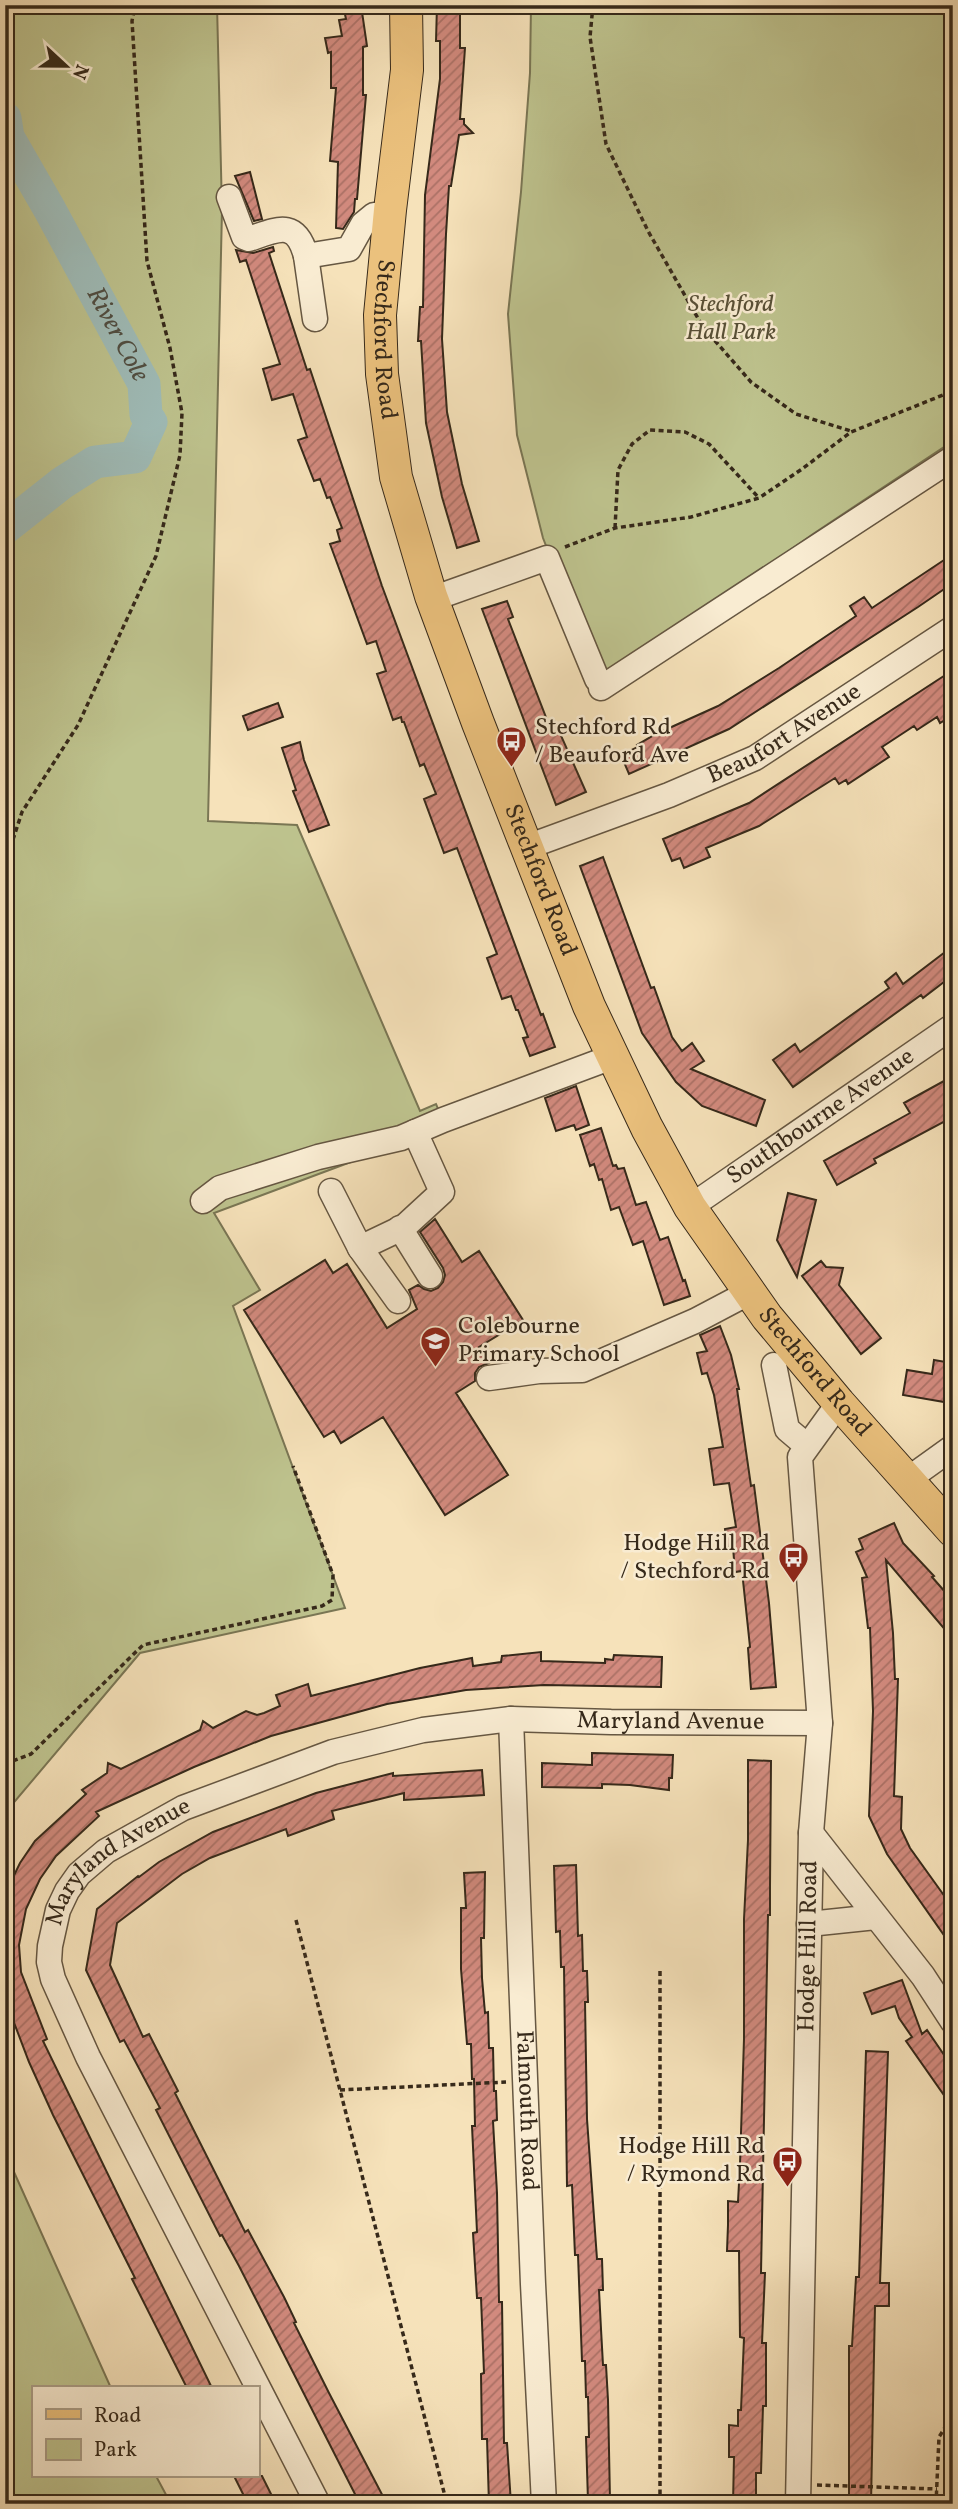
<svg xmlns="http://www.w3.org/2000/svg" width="958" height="2509" viewBox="0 0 958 2509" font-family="Vollkorn,serif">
<defs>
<pattern id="building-hatch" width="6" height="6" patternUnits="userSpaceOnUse" patternTransform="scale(1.75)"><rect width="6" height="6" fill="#d28a7e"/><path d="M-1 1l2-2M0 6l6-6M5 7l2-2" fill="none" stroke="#ab7166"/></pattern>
</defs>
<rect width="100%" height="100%" fill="#f6e2ba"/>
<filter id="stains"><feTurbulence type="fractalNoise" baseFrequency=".00286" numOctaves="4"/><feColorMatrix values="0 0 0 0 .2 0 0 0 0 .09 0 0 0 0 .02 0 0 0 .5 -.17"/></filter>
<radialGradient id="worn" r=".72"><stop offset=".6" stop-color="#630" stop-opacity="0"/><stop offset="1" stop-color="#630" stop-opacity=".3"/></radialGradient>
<!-- green -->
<path fill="#bec38e" stroke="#7a7654" stroke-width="2" d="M5,5H217L222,210L208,821L297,825L420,1111L436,1104L443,1120L407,1141L214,1213L260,1290L233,1306L345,1608L140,1653L5,1813Z
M531,5H953V441L813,534L617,672L594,668L543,538L517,435L508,314L521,192L530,73Z
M5,2152L111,2388H33V2476H156L171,2504H5Z"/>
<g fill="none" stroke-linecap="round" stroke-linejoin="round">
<!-- river -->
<path stroke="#9fbcb8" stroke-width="33" id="s1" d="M5,118L8,137L50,210L144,384L146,415L151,422L135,457L95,462L62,483L5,528"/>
</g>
<!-- building -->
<path fill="url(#building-hatch)" stroke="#36291a" stroke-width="2" d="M343,5H361L367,46L363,47V95H366L357,199H355L354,212L343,229L336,228L338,162L330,161L336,88H331V52L328,53L325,38L342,36L339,20L346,19Z
M437,5H460V48H465L460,119H464V124L473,133L459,135L451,186H449L446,234L442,339L447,412L462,484L479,541L457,548L442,497L426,423L421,341H418L420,307H423L425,195L440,79V41H436Z
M250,172L262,219L254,221L235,176Z
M273,247L274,251L269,253L307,370L310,369L382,586L541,1015L543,1014L555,1047L530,1056L523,1038L528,1037L518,1010H516L511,996L502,999L487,958L497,954L457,848L444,853L424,799L436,794L424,764L420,766L404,722H402L401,717L393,720L377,674L386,671L376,641L367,644L330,544L340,541L337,530L342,528L330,497L327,498L320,479L314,481L298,440L307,437L293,394L272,400L263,369L280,364L246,260L240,262L236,250L253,253Z
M953,554V583L918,607L729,729L629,774L621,755L638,747L637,745L656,734L718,706L779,668L856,616L850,606L864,597L872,608Z
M507,601L513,617L508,619L549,725L555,722L586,792L556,805L482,609Z
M953,670V715L940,723L937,717L917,730L914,726L882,747L889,757L848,784L846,780L839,784L835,778L759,826L706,848L710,857L684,868L680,858L672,861L663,839L749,803Z
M278,703L283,717L248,730L243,716Z
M300,742L304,760L329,825L309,832L293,791L296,790L282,748Z
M603,857L651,988L654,987L672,1037L682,1051L692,1043L704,1061L691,1069L765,1100L756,1126L702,1106L676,1082L642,1033L580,866Z
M953,946V975L923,998L921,995L793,1087L773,1060L795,1044L800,1052L889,988L885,982L896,973L903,984Z
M953,1076V1117L874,1159L876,1163L837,1185L824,1161L910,1113L904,1103Z
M576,1086L589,1125L576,1130L574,1125L556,1131L545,1098Z
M601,1128L613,1166L616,1165L618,1169L624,1168L636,1205L646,1202L660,1240L668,1237L683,1281L685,1280L690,1296L664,1305L643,1241L633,1245L619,1207L611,1210L602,1179L599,1180L594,1164L590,1166L580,1135Z
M788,1193L816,1200L797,1277L777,1240Z
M435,1219L462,1262L479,1251L523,1320L479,1347L489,1363L479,1367L475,1373V1381L456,1393L508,1475L445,1515L383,1417L341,1443L334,1431L324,1437L244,1310L325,1260L333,1273L347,1264L387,1328L417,1309L409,1290L418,1285L424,1289L431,1291L438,1288L443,1282L445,1275L443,1268L420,1232Z
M821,1261L826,1267L843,1268L839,1285L881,1338L861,1354L802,1276Z
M720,1326L731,1355L739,1389H737L751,1486L754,1485L769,1603L776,1687L751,1689L748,1648L750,1647L742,1571L735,1572L733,1547L728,1548L725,1529L736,1527L729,1483L714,1485L709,1449L723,1447L714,1395L707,1373L702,1374L697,1353L707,1351L700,1335Z
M934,1360L952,1363L953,1387L950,1403L903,1395L907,1370L932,1374Z
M894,1523L903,1543L934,1576L932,1577L953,1601V1639L886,1560L893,1633L895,1679H898L894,1796L902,1797L901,1829L910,1848L953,1908V1948L887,1854L869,1816L873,1711L870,1628H868L862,1578L867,1577L856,1552L863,1549L859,1539Z
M541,1652V1661L605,1663V1659L613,1660L614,1655L662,1657L661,1687L544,1685L466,1690L387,1704L271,1736L194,1767L96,1812L99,1816L56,1856L40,1879L26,1909L19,1945L21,1972L47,2039L43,2041L212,2388H187L132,2279L135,2278L53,2115L29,2062L5,1999V1894L20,1863L35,1841L86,1794L82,1790L107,1773L108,1763L121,1769L200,1730L203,1721L213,1728L246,1711L257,1715L264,1713L280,1706L276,1695L308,1684L311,1696L420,1668L472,1658L473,1666L501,1662L502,1656Z
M592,1753L673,1755L672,1778H669V1790L630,1785L602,1784V1788L542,1787V1763L592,1765Z
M748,1760L771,1761L770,1887V1915H768L761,2273H765L762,2343H766V2406H763L761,2473H756V2504H733L734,2457H729V2425L738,2426V2410H741L744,2338L740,2337L739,2251H727L728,2225V2201L738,2202L740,2164L744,2039V1919L748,1840Z
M482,1770L484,1795L404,1800V1793L332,1811L334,1819L288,1836L286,1829L210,1858L182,1874L117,1923L110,1965L143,2037L149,2034L178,2091L175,2093L245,2232L248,2230L284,2297L296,2322L294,2323L329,2393L387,2504H360L239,2266L222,2235L220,2236L156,2110L160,2108L124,2040L120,2042L86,1970L97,1909L138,1876L139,1877L159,1862L213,1832L316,1793L393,1773V1776Z
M576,1865L578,1936L582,1935L583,1971H587L588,2002H585L587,2119L597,2259H602L603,2290H599L601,2329L603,2365H606L608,2400L610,2500L588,2501L586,2437H589L588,2397H586L585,2361H582L578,2255H575L572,2185L567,2186L564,1967H561L560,1931L556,1932L554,1866Z
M485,1872L484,1938H481L482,1978L485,2013L488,2012L489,2048H493L494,2091H496L497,2120L493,2121L497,2193L499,2302H502L504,2443H507L511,2504H489L487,2439H482L481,2374L484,2373L481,2298H477L473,2233L477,2232L472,2126H475L474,2079H472L471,2044H467L461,1969V1908H466L464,1873Z
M902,1980L922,2034L927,2030L953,2068V2108L906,2041L912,2037L899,2018L895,2006L872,2014L864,1993Z
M866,2051L888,2052L880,2283H889V2306H875L871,2504H849V2346H852L856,2277H859Z
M234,2476H262L276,2504H248Z"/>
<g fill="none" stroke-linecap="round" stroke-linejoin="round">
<defs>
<g id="minor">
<path d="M229,197L244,237L249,239C278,229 296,219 306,256L349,249L363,224L374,215L389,217"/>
<path d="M306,256L315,319"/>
<path d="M432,599L547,558L597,679"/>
<path d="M601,688L953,458"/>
<path id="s2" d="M527,847L669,795L755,758L953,628"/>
<path d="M331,1191L360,1248L404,1227L442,1192L415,1132"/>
<path d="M203,1201L220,1188L318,1157L401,1138L443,1120L612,1057"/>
<path id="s3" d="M690,1207L953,1026"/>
<path d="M400,1228L430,1276"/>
<path d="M360,1248L398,1301"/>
<path d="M774,1365L787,1429L807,1446"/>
<path d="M489,1378L539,1371L582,1370L695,1321L750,1292"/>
<path d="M907,1480L953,1447"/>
<path id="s4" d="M511,1719L533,2284L544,2504"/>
<path d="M811,1833L923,1976L953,2022"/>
<path d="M809,1924L876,1917"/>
<path id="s5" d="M318,2504L88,2057L53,1979L49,1962L50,1946L58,1910L67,1891L79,1874L106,1851L183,1808L333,1752L423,1730L511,1719L611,1722L820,1723"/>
<path id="s6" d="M798,2504L811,1833L820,1723L800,1457L839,1403"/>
</g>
<g id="major">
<path id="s7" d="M406,5L407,70L390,210L380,315L382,374L396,477L431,596L478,723L589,1006L647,1128L690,1207L767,1317L839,1403L953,1531"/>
</g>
</defs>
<!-- minor casing -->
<use href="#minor" stroke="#665742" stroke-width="27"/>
<!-- major casing -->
<use href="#major" stroke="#36291a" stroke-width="34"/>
<!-- path -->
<path stroke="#36291a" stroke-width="3.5" stroke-dasharray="5 3.5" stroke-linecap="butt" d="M593,5L590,37L606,144L648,231L703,327L751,382L796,414L851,431
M615,528L618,470L632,444L650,430L685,432L709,444L759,498
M565,547L615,528L691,517L759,498L802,469L851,432L953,391
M5,864L22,812L78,725L156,556L180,455L182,413L170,348L147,261L132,21L135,5
M5,1764L31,1754L143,1645L322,1606L332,1600L333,1575L293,1466
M296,1920L447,2504
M660,1971V2504
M340,2090L506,2082
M817,2485L937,2489
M936,2504L939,2437L953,2415"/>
<!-- minor -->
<use href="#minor" stroke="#f9ecd2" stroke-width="24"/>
<!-- major -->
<use href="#major" stroke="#ebc17d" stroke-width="32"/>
</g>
<!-- icons -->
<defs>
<symbol id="bus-pin" viewBox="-11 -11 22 30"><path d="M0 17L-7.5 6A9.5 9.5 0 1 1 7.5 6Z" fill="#8f2418" stroke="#f9ecd2"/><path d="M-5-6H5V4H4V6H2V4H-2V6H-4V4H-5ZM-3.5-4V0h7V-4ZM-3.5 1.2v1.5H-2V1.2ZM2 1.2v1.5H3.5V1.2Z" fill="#fff"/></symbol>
<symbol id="school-pin" viewBox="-11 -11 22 30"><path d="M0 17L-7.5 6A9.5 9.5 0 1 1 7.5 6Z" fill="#8f2418" stroke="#f9ecd2"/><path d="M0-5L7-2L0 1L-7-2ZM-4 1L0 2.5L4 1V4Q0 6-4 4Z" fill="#fff"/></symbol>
</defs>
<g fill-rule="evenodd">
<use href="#bus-pin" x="494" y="724" width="35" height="47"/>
<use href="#school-pin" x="418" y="1324" width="35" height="47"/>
<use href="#bus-pin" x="776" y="1540" width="35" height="47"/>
<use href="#bus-pin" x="770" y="2144" width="35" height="47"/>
</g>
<g text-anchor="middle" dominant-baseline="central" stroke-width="5" stroke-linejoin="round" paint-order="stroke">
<!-- park labels -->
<g font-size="24" font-style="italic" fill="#585037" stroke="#f9ecd2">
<text x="731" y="305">Stechford<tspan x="731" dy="28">Hall Park</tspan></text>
</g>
<!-- street labels -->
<g font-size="24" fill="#36291a" stroke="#f9ecd2">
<text stroke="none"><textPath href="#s7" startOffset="336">Stechford Road</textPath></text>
<text stroke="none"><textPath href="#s2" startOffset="282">Beaufort Avenue</textPath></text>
<text stroke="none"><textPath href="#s7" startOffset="903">Stechford Road</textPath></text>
<text stroke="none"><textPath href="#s3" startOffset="159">Southbourne Avenue</textPath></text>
<text stroke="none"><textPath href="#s7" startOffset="1470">Stechford Road</textPath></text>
<text stroke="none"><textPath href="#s5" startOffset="1325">Maryland Avenue</textPath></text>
<text stroke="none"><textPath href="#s5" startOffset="737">Maryland Avenue</textPath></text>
<text stroke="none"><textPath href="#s6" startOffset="558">Hodge Hill Road</textPath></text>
<text stroke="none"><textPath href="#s4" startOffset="392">Falmouth Road</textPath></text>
</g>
<!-- poi labels -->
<g font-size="24" fill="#36291a" stroke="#f9ecd2" text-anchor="start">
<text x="535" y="728">Stechford Rd<tspan x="535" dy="28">/ Beauford Ave</tspan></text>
<text x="458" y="1327">Colebourne<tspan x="458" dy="28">Primary School</tspan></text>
<text x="770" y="1544" text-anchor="end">Hodge Hill Rd<tspan x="770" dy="28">/ Stechford Rd</tspan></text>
<text x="765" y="2147" text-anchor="end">Hodge Hill Rd<tspan x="765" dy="28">/ Rymond Rd</tspan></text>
</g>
<!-- water labels -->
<g font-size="26" font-style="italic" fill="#504e42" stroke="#f9ecd2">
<text stroke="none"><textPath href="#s1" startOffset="245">River Cole</textPath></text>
</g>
</g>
<!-- margin -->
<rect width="958" height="2509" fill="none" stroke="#f6e2ba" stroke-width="28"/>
<rect x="7" y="7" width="944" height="2495" fill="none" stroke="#36291a" stroke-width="3.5"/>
<rect x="14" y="14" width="930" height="2481" fill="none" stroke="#36291a" stroke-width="2"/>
<!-- legend -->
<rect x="32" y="2386" width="228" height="91" fill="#f9ecd2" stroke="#ab9e88" stroke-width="2"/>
<rect x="46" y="2409" width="35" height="10" fill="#ebc17d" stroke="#ab9e88" stroke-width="2"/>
<text x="94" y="2422" font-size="21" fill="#36291a">Road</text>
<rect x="46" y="2439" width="35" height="21" fill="#bec38e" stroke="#ab9e88" stroke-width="2"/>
<text x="94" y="2456" font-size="21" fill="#36291a">Park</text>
<!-- north arrow -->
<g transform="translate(66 66) rotate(112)" stroke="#f9ecd2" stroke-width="5" paint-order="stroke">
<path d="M0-5L12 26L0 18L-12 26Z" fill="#36291a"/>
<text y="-10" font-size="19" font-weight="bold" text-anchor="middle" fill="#36291a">N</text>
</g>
<rect width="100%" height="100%" filter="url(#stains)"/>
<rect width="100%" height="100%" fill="url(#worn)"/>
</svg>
